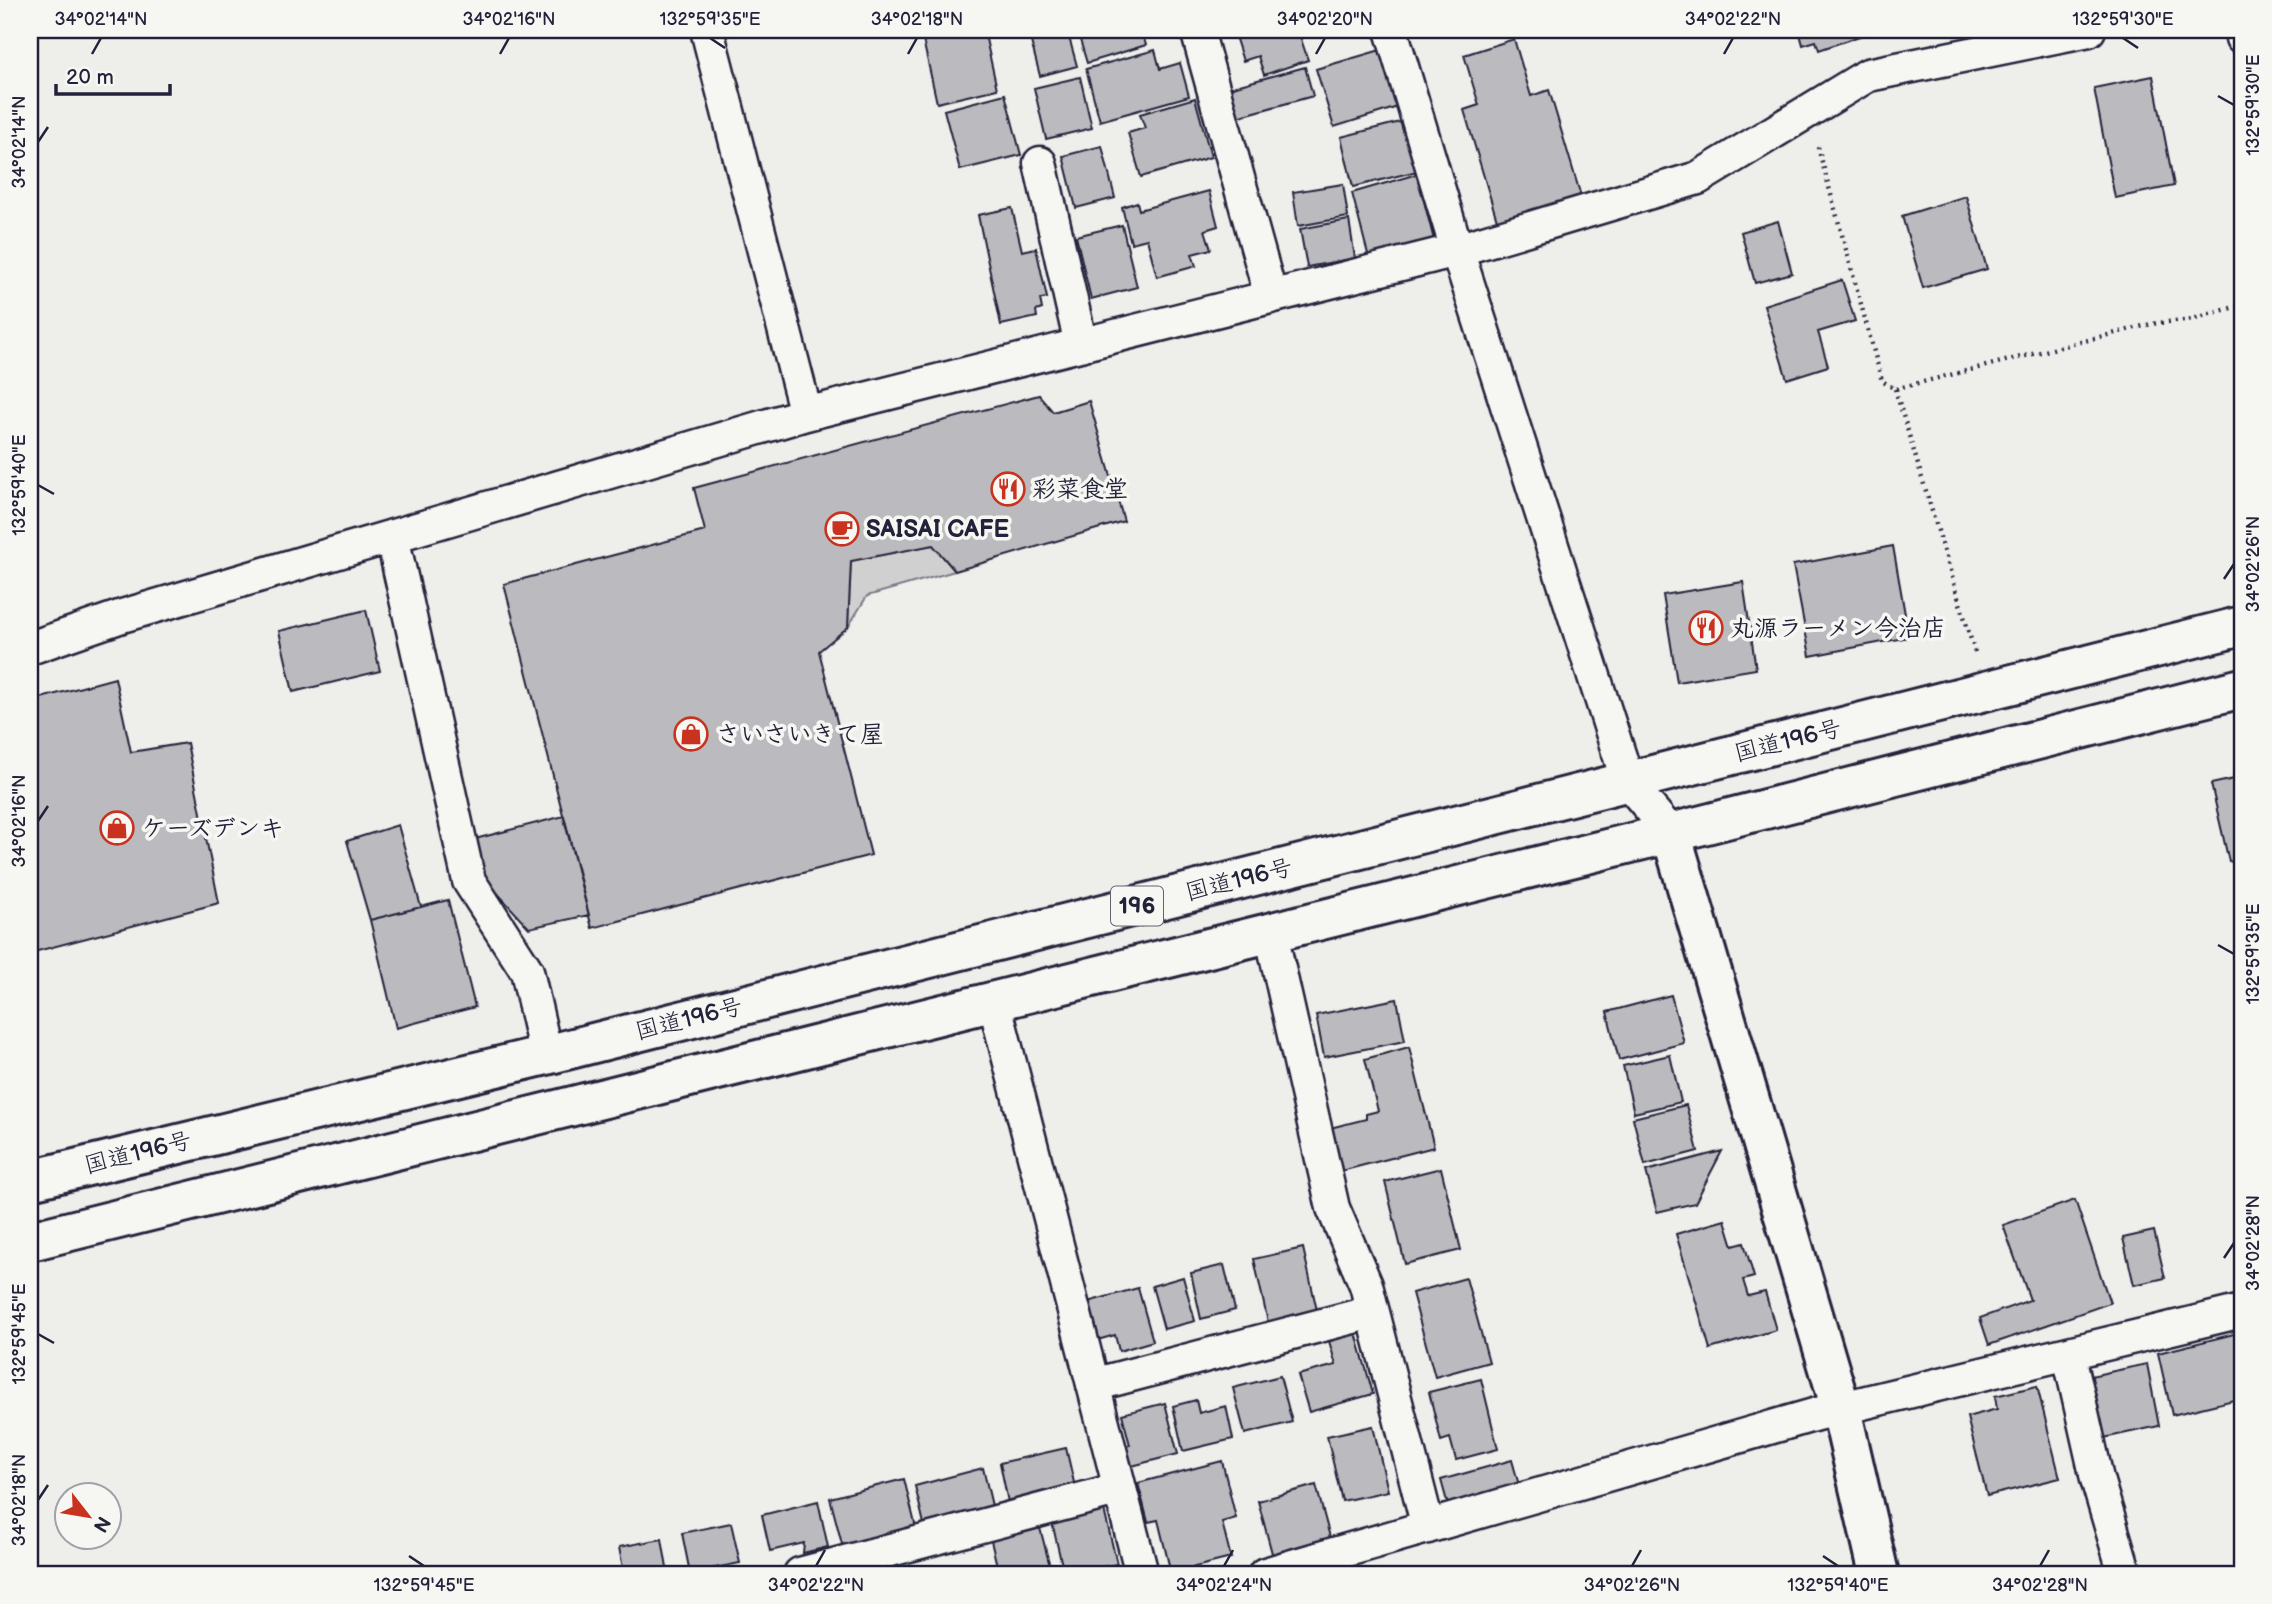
<svg xmlns="http://www.w3.org/2000/svg" width="2272" height="1604" viewBox="0 0 2272 1604" font-family="'Balsamiq Sans','Klee One',sans-serif">
<rect width="100%" height="100%" fill="#eeeeeb"/>
<filter id="ink" filterUnits="userSpaceOnUse"><feTurbulence type="fractalNoise" baseFrequency=".0143" numOctaves="2"/><feDisplacementMap in="SourceGraphic" scale="14" xChannelSelector="R" yChannelSelector="G"/><feConvolveMatrix kernelMatrix="1 2 1 2 8 2 1 2 1" color-interpolation-filters="sRGB"/></filter>
<g filter="url(#ink)">
<!-- green -->
<path fill="#d0d0d1" stroke="#797986" stroke-width="2" d="M933,545L955,571L867,596L848,627L851,561Z"/>
<!-- building -->
<path fill="#bbbbbf" stroke="#22223b" stroke-width="2" d="M965,30H984L997,89L937,103L923,40Z
M1028,30H1067L1077,66L1040,76Z
M1077,30H1141L1146,45L1087,63Z
M1233,30H1298L1308,60L1264,75L1258,56L1243,61Z
M1799,30H1877L1819,50L1816,41L1803,45Z
M1514,39L1531,96L1549,90L1583,203L1499,227L1464,110L1479,105L1464,55Z
M1384,49L1401,106L1334,127L1316,69Z
M1155,50L1160,69L1180,63L1189,96L1100,121L1086,69Z
M1305,67L1313,96L1237,117L1229,88Z
M2153,76L2174,186L2115,198L2094,88Z
M1080,77L1092,128L1046,139L1034,88Z
M1005,94L1021,155L960,170L944,110Z
M1195,98L1211,157L1141,177L1128,133L1145,128L1140,114Z
M1408,120L1421,170L1353,187L1341,137Z
M1102,146L1115,198L1076,208L1063,156Z
M1417,174L1434,240L1369,258L1352,193Z
M1343,184L1348,217L1298,226L1293,192Z
M1209,191L1218,226L1205,230L1211,249L1192,254L1196,266L1157,277L1147,239L1131,243L1122,207L1137,202L1139,210Z
M1966,196L1987,269L1923,288L1902,216Z
M1012,208L1022,251L1036,248L1047,298L1040,299L1042,309L1036,311L1037,317L1001,325L978,215Z
M1349,220L1355,258L1307,267L1300,229Z
M1778,221L1792,273L1755,283L1741,232Z
M1122,225L1137,287L1091,299L1076,236Z
M1842,280L1855,321L1818,332L1828,366L1787,379L1764,305Z
M1039,395L1053,412L1089,401L1124,521L955,571L933,545L851,561L848,627L819,651L871,855L592,928L504,584L705,531L694,488Z
M1893,546L1909,637L1810,656L1793,565Z
M1743,582L1756,669L1677,682L1663,595Z
M366,610L380,671L293,692L279,631Z
M115,678L131,752L187,743L219,903L30,953V701Z
M2234,779L2236,789L2242,788V859L2229,862L2211,784Z
M564,816L589,915L529,928L482,876L475,839Z
M398,825L421,907L370,920L347,841Z
M448,900L475,1007L396,1028L370,920Z
M1671,995L1684,1043L1619,1060L1607,1012Z
M1397,999L1405,1041L1324,1057L1316,1015Z
M1409,1047L1434,1147L1341,1171L1330,1128L1366,1119V1114L1378,1111L1365,1059Z
M1670,1055L1681,1102L1634,1113L1623,1066Z
M1686,1105L1698,1151L1645,1165L1633,1118Z
M1722,1151L1695,1203L1657,1212L1646,1171Z
M1441,1168L1461,1250L1405,1264L1385,1182Z
M2075,1200L2110,1303L1989,1345L1980,1318L2030,1300L2003,1225Z
M1725,1220L1733,1246L1744,1243L1754,1277L1743,1280L1748,1296L1765,1292L1776,1330L1710,1349L1676,1234Z
M2154,1231L2165,1278L2134,1285L2123,1238Z
M1303,1248L1318,1315L1269,1327L1254,1259Z
M1224,1265L1235,1310L1201,1319L1191,1273Z
M1183,1277L1195,1321L1164,1329L1152,1286Z
M1466,1278L1489,1362L1435,1377L1412,1293Z
M1138,1288L1153,1341L1119,1351L1115,1335L1094,1341L1084,1303Z
M2242,1332V1398L2172,1415L2158,1353Z
M1356,1333L1373,1394L1309,1412L1298,1375L1336,1365L1329,1341Z
M2147,1364L2159,1426L2099,1439L2086,1377Z
M1280,1376L1292,1422L1245,1434L1233,1388Z
M1481,1379L1498,1449L1456,1460L1450,1438L1441,1441L1429,1392Z
M2037,1386L2060,1478L1987,1496L1967,1417L1997,1409L1995,1396Z
M1196,1400L1199,1413L1226,1406L1233,1439L1183,1451L1173,1406Z
M1165,1403L1178,1454L1124,1468L1119,1447L1130,1445L1122,1414Z
M1373,1426L1388,1491L1342,1501L1327,1436Z
M1066,1448L1075,1487L1008,1502L1000,1463Z
M1512,1460L1520,1489L1449,1509L1441,1480Z
M1222,1461L1236,1518L1222,1522L1231,1558L1171,1573L1158,1520L1148,1522L1138,1483Z
M983,1468L993,1510L925,1528L915,1486Z
M904,1479L916,1528L843,1548L830,1498Z
M1316,1485L1331,1541L1273,1557L1258,1501Z
M818,1501L828,1547L803,1553L804,1543L770,1551L762,1515Z
M1104,1510L1117,1564L1064,1574L1052,1522Z
M731,1523L740,1563L690,1573L682,1533Z
M1040,1528L1052,1574H999L991,1541Z
M662,1539L668,1574H624L619,1547Z"/>
<g fill="none" stroke-linecap="round" stroke-linejoin="round">
<defs>
<path id="minor" d="M707,30L806,414
M1197,30L1271,297
M1391,30L1457,250L1628,782L1671,833
M2241,30L2242,38
M1040,163L1081,345
M392,536L469,881L527,971L546,1055
M30,648L122,616L806,414L1457,250L1698,178L1868,75L2089,30
M1271,933L1333,1208L1366,1285L1428,1527
M994,1001L1142,1574
M2069,1355L2097,1479L2125,1574
M1093,1385L1372,1312
M800,1574L1120,1489
M1265,1574L1817,1414L2242,1311"/>
<path id="tertiary" d="M1671,833L1841,1409L1879,1574"/>
<path id="trunk" d="M30,1180L546,1055L2242,626
M30,1241L1671,833L2242,688"/>
</defs>
<!-- minor casing -->
<use href="#minor" stroke="#22223b" stroke-width="37"/>
<!-- tertiary casing -->
<use href="#tertiary" stroke="#22223b" stroke-width="44"/>
<!-- trunk casing -->
<use href="#trunk" stroke="#22223b" stroke-width="44"/>
<!-- path -->
<path stroke="#22223b" stroke-width="4.5" stroke-dasharray="2 5" stroke-linecap="butt" d="M1818,147L1882,381L1895,389L2151,324L2192,319L2242,305
M1895,389L1976,656"/>
<!-- minor -->
<use href="#minor" stroke="#f6f6f2" stroke-width="32"/>
<!-- tertiary -->
<use href="#tertiary" stroke="#f6f6f2" stroke-width="38"/>
<!-- trunk -->
<use href="#trunk" stroke="#f6f6f2" stroke-width="38"/>
</g>
</g>
<!-- ticks -->
<path fill="none" stroke="#22223b" stroke-width="2.5" d="M710,38L725,48M2123,38L2138,48M92,54L101,38M500,54L509,38M908,54L917,38M1316,54L1325,38M1724,54L1733,38M2218,96L2234,105M38,142L48,127M38,485L54,494M2224,579L2234,564M38,821L48,806M2218,945L2234,954M2224,1258L2234,1243M38,1334L54,1343M38,1500L48,1485M409,1556L424,1566M1823,1556L1838,1566M816,1566L825,1550M1224,1566L1233,1550M1632,1566L1641,1550M2040,1566L2049,1550"/>
<!-- icons -->
<defs>
<symbol id="restaurant-ring" viewBox="-11 -11 22 22"><circle r="9.5" fill="#f6f6f2" stroke="#c8321e" stroke-width="1.5"/><path d="M-5-6h1v4h1v-4h1v4h1v-4h1v5L-1.5 .5V6h-2V.5L-5-1ZM5-6V6H3V1.5H1.5Q1.5-4 5-6Z" fill="#c8321e"/></symbol>
<symbol id="cafe-ring" viewBox="-11 -11 22 22"><circle r="9.5" fill="#f6f6f2" stroke="#c8321e" stroke-width="1.5"/><path d="M-5.5-4.5H6V0H3Q3 3.5 0 3.5H-2.5Q-5.5 3.5-5.5 0ZM3-3.2v2h1.7v-2ZM-6 4.5H4V6H-6Z" fill="#c8321e"/></symbol>
<symbol id="shop-ring" viewBox="-11 -11 22 22"><circle r="9.5" fill="#f6f6f2" stroke="#c8321e" stroke-width="1.5"/><path d="M-5-2.5h2.3a2.7 3.5 0 0 1 5.4 0H5L5.5 6h-11ZM-1.5-2.5h3a1.5 2.3 0 0 0-3 0Z" fill="#c8321e"/></symbol>
</defs>
<g fill-rule="evenodd">
<use href="#restaurant-ring" x="989" y="470" width="38" height="38"/>
<use href="#cafe-ring" x="823" y="510" width="38" height="38"/>
<use href="#restaurant-ring" x="1687" y="609" width="38" height="38"/>
<use href="#shop-ring" x="672" y="715" width="38" height="38"/>
<use href="#shop-ring" x="98" y="809" width="38" height="38"/>
</g>
<g text-anchor="middle" dominant-baseline="central" stroke-width="7" stroke-linejoin="round" paint-order="stroke">
<!-- shield labels -->
<rect fill="#f6f6f2" stroke="#626272" stroke-width="2" x="1111" y="886.5" width="52" height="39" rx="5"/>
<g font-size="23" font-weight="bold" fill="#22223b">
<text x="1137" y="906">196</text>
</g>
<!-- poi labels -->
<g font-size="24" font-weight="bold" fill="#22223b" stroke="#f6f6f2" text-anchor="start">
<text x="1032" y="489">彩菜食堂</text>
<text x="866" y="529">SAISAI CAFE</text>
<text x="1730" y="628">丸源ラーメン今治店</text>
<text x="716" y="734">さいさいきて屋</text>
<text x="142" y="828">ケーズデンキ</text>
</g>
<!-- street labels -->
<g font-size="24" fill="#22223b" stroke="#f6f6f2">
<text transform="translate(1788 741) rotate(-14)">国道196号</text>
<text transform="translate(1239 880) rotate(-14)">国道196号</text>
<text transform="translate(689 1019) rotate(-14)">国道196号</text>
<text transform="translate(138 1153) rotate(-14)">国道196号</text>
</g>
</g>
<!-- margin -->
<rect width="2272" height="1604" fill="none" stroke="#f6f6f2" stroke-width="77"/>
<!-- north arrow -->
<g transform="translate(88 1516) rotate(121)"><circle r="33" fill="#f6f6f2" stroke="#a1a1a9" stroke-width="2"/>
<path d="M0-5L12 26L0 18L-12 26Z" fill="#c8321e"/>
<text y="-10" font-size="19" font-weight="bold" text-anchor="middle" fill="#22223b">N</text>
</g>
<!-- scale -->
<path d="M56 84v10h114v-10" fill="none" stroke="#22223b" stroke-width="3.5"/>
<text x="66" y="84" font-size="21" fill="#22223b" stroke="#f6f6f2" stroke-width="5" paint-order="stroke">20 m</text>
<rect x="38" y="38" width="2196" height="1528" fill="none" stroke="#22223b" stroke-width="2.5"/>
<g font-size="18" text-anchor="middle" fill="#22223b">
<text x="101" y="25">34°02'14"N</text>
<text x="509" y="25">34°02'16"N</text>
<text x="710" y="25">132°59'35"E</text>
<text x="917" y="25">34°02'18"N</text>
<text x="1325" y="25">34°02'20"N</text>
<text x="1733" y="25">34°02'22"N</text>
<text x="2123" y="25">132°59'30"E</text>
<text transform="translate(2253 105) rotate(-90)" y="6">132°59'30"E</text>
<text transform="translate(19 142) rotate(-90)" y="6">34°02'14"N</text>
<text transform="translate(19 485) rotate(-90)" y="6">132°59'40"E</text>
<text transform="translate(2253 564) rotate(-90)" y="6">34°02'26"N</text>
<text transform="translate(19 821) rotate(-90)" y="6">34°02'16"N</text>
<text transform="translate(2253 954) rotate(-90)" y="6">132°59'35"E</text>
<text transform="translate(2253 1243) rotate(-90)" y="6">34°02'28"N</text>
<text transform="translate(19 1334) rotate(-90)" y="6">132°59'45"E</text>
<text transform="translate(19 1500) rotate(-90)" y="6">34°02'18"N</text>
<text x="424" y="1591">132°59'45"E</text>
<text x="816" y="1591">34°02'22"N</text>
<text x="1224" y="1591">34°02'24"N</text>
<text x="1632" y="1591">34°02'26"N</text>
<text x="1838" y="1591">132°59'40"E</text>
<text x="2040" y="1591">34°02'28"N</text>
</g>
</svg>
